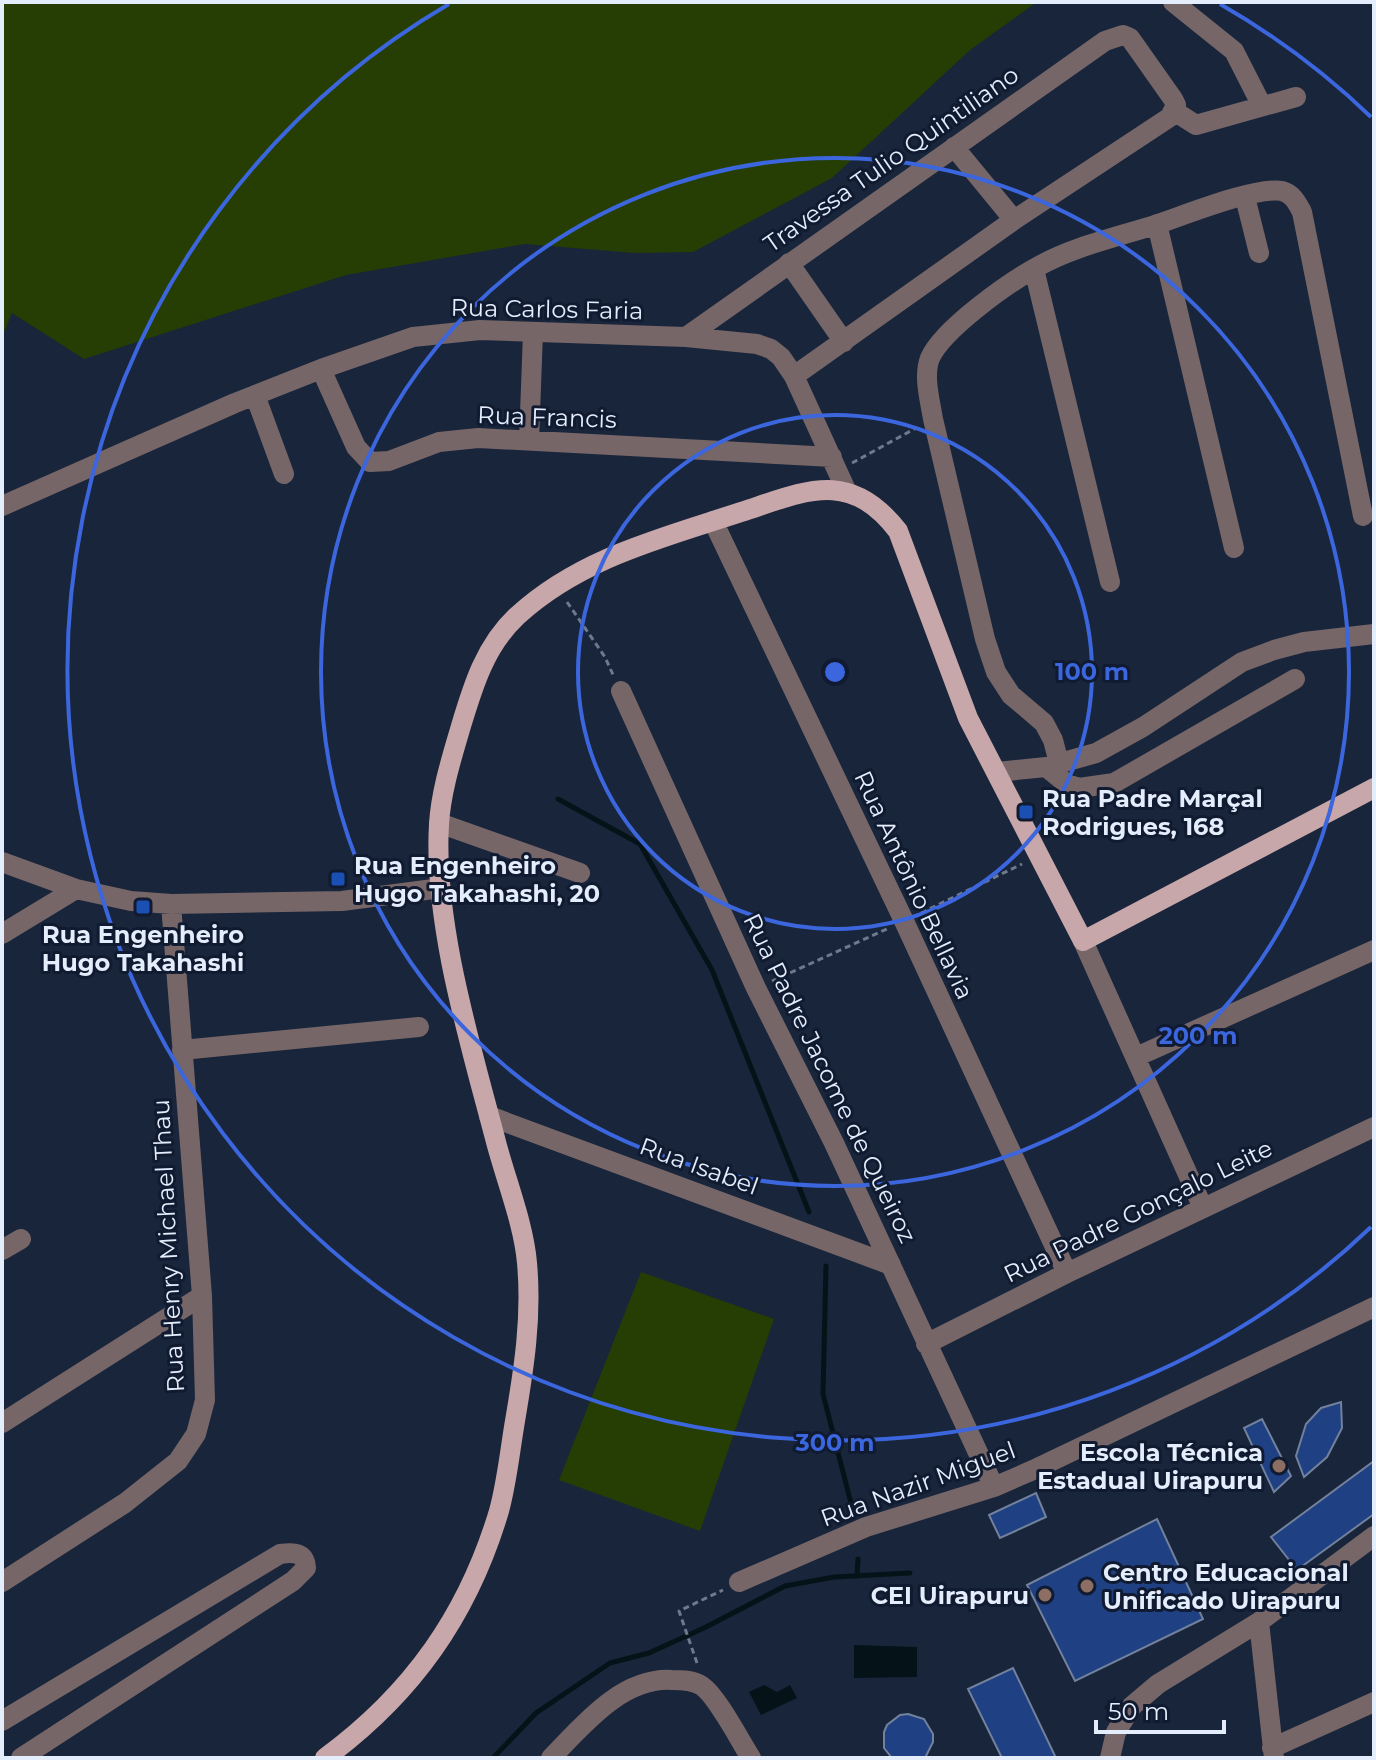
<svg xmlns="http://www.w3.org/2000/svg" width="1376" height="1760" viewBox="0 0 1376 1760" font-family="Montserrat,sans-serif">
<rect width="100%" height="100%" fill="#19253b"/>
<!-- green -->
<path fill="#263e04" d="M2,2H1037L970,50L832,178L693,252L635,253L525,244L346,275L84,359L12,313L2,337Z
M641,1272L774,1319L700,1531L559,1480Z"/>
<!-- water -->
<path fill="#051318" d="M854,1645L917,1647V1677L854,1678Z
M764,1685L777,1692L790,1685L797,1698L761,1715L749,1692Z"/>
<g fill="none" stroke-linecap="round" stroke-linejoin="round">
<!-- stream -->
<path stroke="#051318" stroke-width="5" d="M558,799L640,844L712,970L809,1212
M826,1266L823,1394L852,1507
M857,1576L858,1559
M493,1758L536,1713L610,1663L649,1653L706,1627L785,1586L834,1577L910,1573"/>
</g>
<!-- building -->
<path fill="#1f4083" stroke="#72819c" stroke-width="2" d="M1341,1402L1342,1428L1327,1457L1304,1477L1296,1456L1306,1424L1321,1408Z
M1262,1419L1291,1476L1274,1492L1244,1428Z
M1374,1461V1514L1297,1570L1271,1537Z
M1036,1493L1046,1517L1000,1538L989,1515Z
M1157,1519L1203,1619L1075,1681L1027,1585Z
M1013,1668L1056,1758H1002L968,1689Z
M908,1714L924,1719L933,1734V1742L925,1758H892L884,1748V1732L887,1725L900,1715Z"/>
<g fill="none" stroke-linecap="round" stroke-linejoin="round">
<!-- path -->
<path stroke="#6f798d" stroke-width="3" stroke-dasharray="6 4" stroke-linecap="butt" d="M852,463L916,428
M567,602L605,657L614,677
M921,913L1022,864
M772,981L889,928
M697,1663L679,1611L723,1590"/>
<!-- minor -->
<path stroke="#766667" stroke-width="20" d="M1173,2L1234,51L1262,106
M1174,111L1196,125L1296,97
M954,147L1014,220
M1245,197L1259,253
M1157,224L1234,548
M789,263L844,342
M1034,269L1110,582
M686,337L1105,41L1123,35L1130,38L1173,99L1176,105L1170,117L1014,220L794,376
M321,369L356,447L370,462L389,461L439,442L478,438L832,457
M255,395L284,474
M529,441L533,332
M2,506L235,403L321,369L413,337L480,330L686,337L757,344L771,349L781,357L794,376L846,490
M713,521L904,921L1067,1273
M621,691L756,988L834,1143L994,1487
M1059,763L1053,740L1044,723L1011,695L996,672L985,639L933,419C930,400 923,376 930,358C943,329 1008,283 1037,267C1074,246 1118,237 1158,224C1185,215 1257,186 1282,191C1293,194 1297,203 1302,212L1363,516
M1046,767L1067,784L1079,788L1114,783L1295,679
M997,772L1046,767L1096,753L1143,727L1242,662L1274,650L1304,642L1374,634
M439,823L580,873
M2,862L76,889L131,901L171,904L342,901L441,888
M2,934L76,889
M1083,941L1203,1208
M182,1050L419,1027
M1136,1057L1374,950
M489,1116L891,1265
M2,1250L21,1239
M926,1344L1067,1273L1374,1127
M2,1423L202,1296
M2,1582L125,1503L178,1461L196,1434L205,1400L202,1296L171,904
M739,1582L866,1527L994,1487L1033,1470L1374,1307
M1259,1622L1274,1758
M2,1721L280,1554C294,1552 305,1552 306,1568L293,1581L21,1758
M1272,1748L1374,1702
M551,1758C583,1725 622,1677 672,1680C681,1680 693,1680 702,1686C717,1696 740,1741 751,1758
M1110,1758L1116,1732L1132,1706L1158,1684L1259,1622L1374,1536"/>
<!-- major -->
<path stroke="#c7a7a9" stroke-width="20" d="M325,1758C412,1694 468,1615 499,1511C507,1482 510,1450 515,1421C524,1368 532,1317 527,1263C524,1225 506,1180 496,1142C471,1046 433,924 439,824C441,791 452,757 461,726C473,686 485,646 517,616C580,558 662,538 741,512C806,491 849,468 898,531L968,718L1083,941L1374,788"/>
</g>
<!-- distance rings -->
<g fill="none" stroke="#3b66dd" stroke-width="4">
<circle cx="835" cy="672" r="257"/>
<circle cx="835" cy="672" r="514"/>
<path d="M1371 1227A771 771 0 1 1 449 4M1220 4A771 771 0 0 1 1371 117"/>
</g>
<!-- markers -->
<g fill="#1a4fb4" stroke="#101b31" stroke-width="3">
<rect x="1018" y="804" width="16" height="16" rx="4"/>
<rect x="330" y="871" width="16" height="16" rx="4"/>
<rect x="135" y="899" width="16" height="16" rx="4"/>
</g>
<g fill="#8d6e63" stroke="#101b31" stroke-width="3">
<circle cx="1279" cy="1466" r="8"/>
<circle cx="1087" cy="1586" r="8"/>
<circle cx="1045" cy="1595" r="8"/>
</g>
<g text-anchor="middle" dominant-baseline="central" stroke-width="6" stroke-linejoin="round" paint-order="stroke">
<!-- street labels -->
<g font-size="24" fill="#e4edfc" stroke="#101b31">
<text transform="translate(891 159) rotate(-35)">Travessa Tulio Quintiliano</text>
<text transform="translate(547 309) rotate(1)">Rua Carlos Faria</text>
<text transform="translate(547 417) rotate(2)">Rua Francis</text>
<text transform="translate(914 885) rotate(65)">Rua Antônio Bellavia</text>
<text transform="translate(830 1078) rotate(64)">Rua Padre Jacome de Queiroz</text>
<text transform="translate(699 1166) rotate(20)">Rua Isabel</text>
<text transform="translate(1138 1211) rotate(-26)">Rua Padre Gonçalo Leite</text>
<text transform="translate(168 1246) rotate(-93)">Rua Henry Michael Thau</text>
<text transform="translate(918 1484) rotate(-20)">Rua Nazir Miguel</text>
</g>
<!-- poi labels -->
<g font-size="24" font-weight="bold" fill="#e4edfc" stroke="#101b31" text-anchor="start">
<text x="1042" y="798">Rua Padre Marçal<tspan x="1042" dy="28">Rodrigues, 168</tspan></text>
<text x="354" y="865">Rua Engenheiro<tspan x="354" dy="28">Hugo Takahashi, 20</tspan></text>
<text x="143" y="934" text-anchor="middle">Rua Engenheiro<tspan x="143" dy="28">Hugo Takahashi</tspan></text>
<text x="1263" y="1452" text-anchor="end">Escola Técnica<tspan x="1263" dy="28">Estadual Uirapuru</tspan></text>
<text x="1103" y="1572">Centro Educacional<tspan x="1103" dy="28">Unificado Uirapuru</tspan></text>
<text x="1029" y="1595" text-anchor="end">CEI Uirapuru</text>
</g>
</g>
<circle cx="835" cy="672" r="12" fill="#3b66dd" stroke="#101b31" stroke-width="4"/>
<g font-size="24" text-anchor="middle" font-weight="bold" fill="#3b66dd" stroke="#101b31" stroke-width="6" stroke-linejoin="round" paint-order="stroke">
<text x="1092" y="680">100 m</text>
<text x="1198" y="1044">200 m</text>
<text x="835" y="1451">300 m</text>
</g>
<!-- border -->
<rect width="1376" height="1760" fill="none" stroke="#e4edfc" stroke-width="8"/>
<!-- scale -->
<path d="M1096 1720v12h128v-12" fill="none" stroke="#e4edfc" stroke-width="4"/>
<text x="1108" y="1720" font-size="24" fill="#e4edfc" stroke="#101b31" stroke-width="6" paint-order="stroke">50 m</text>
</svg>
